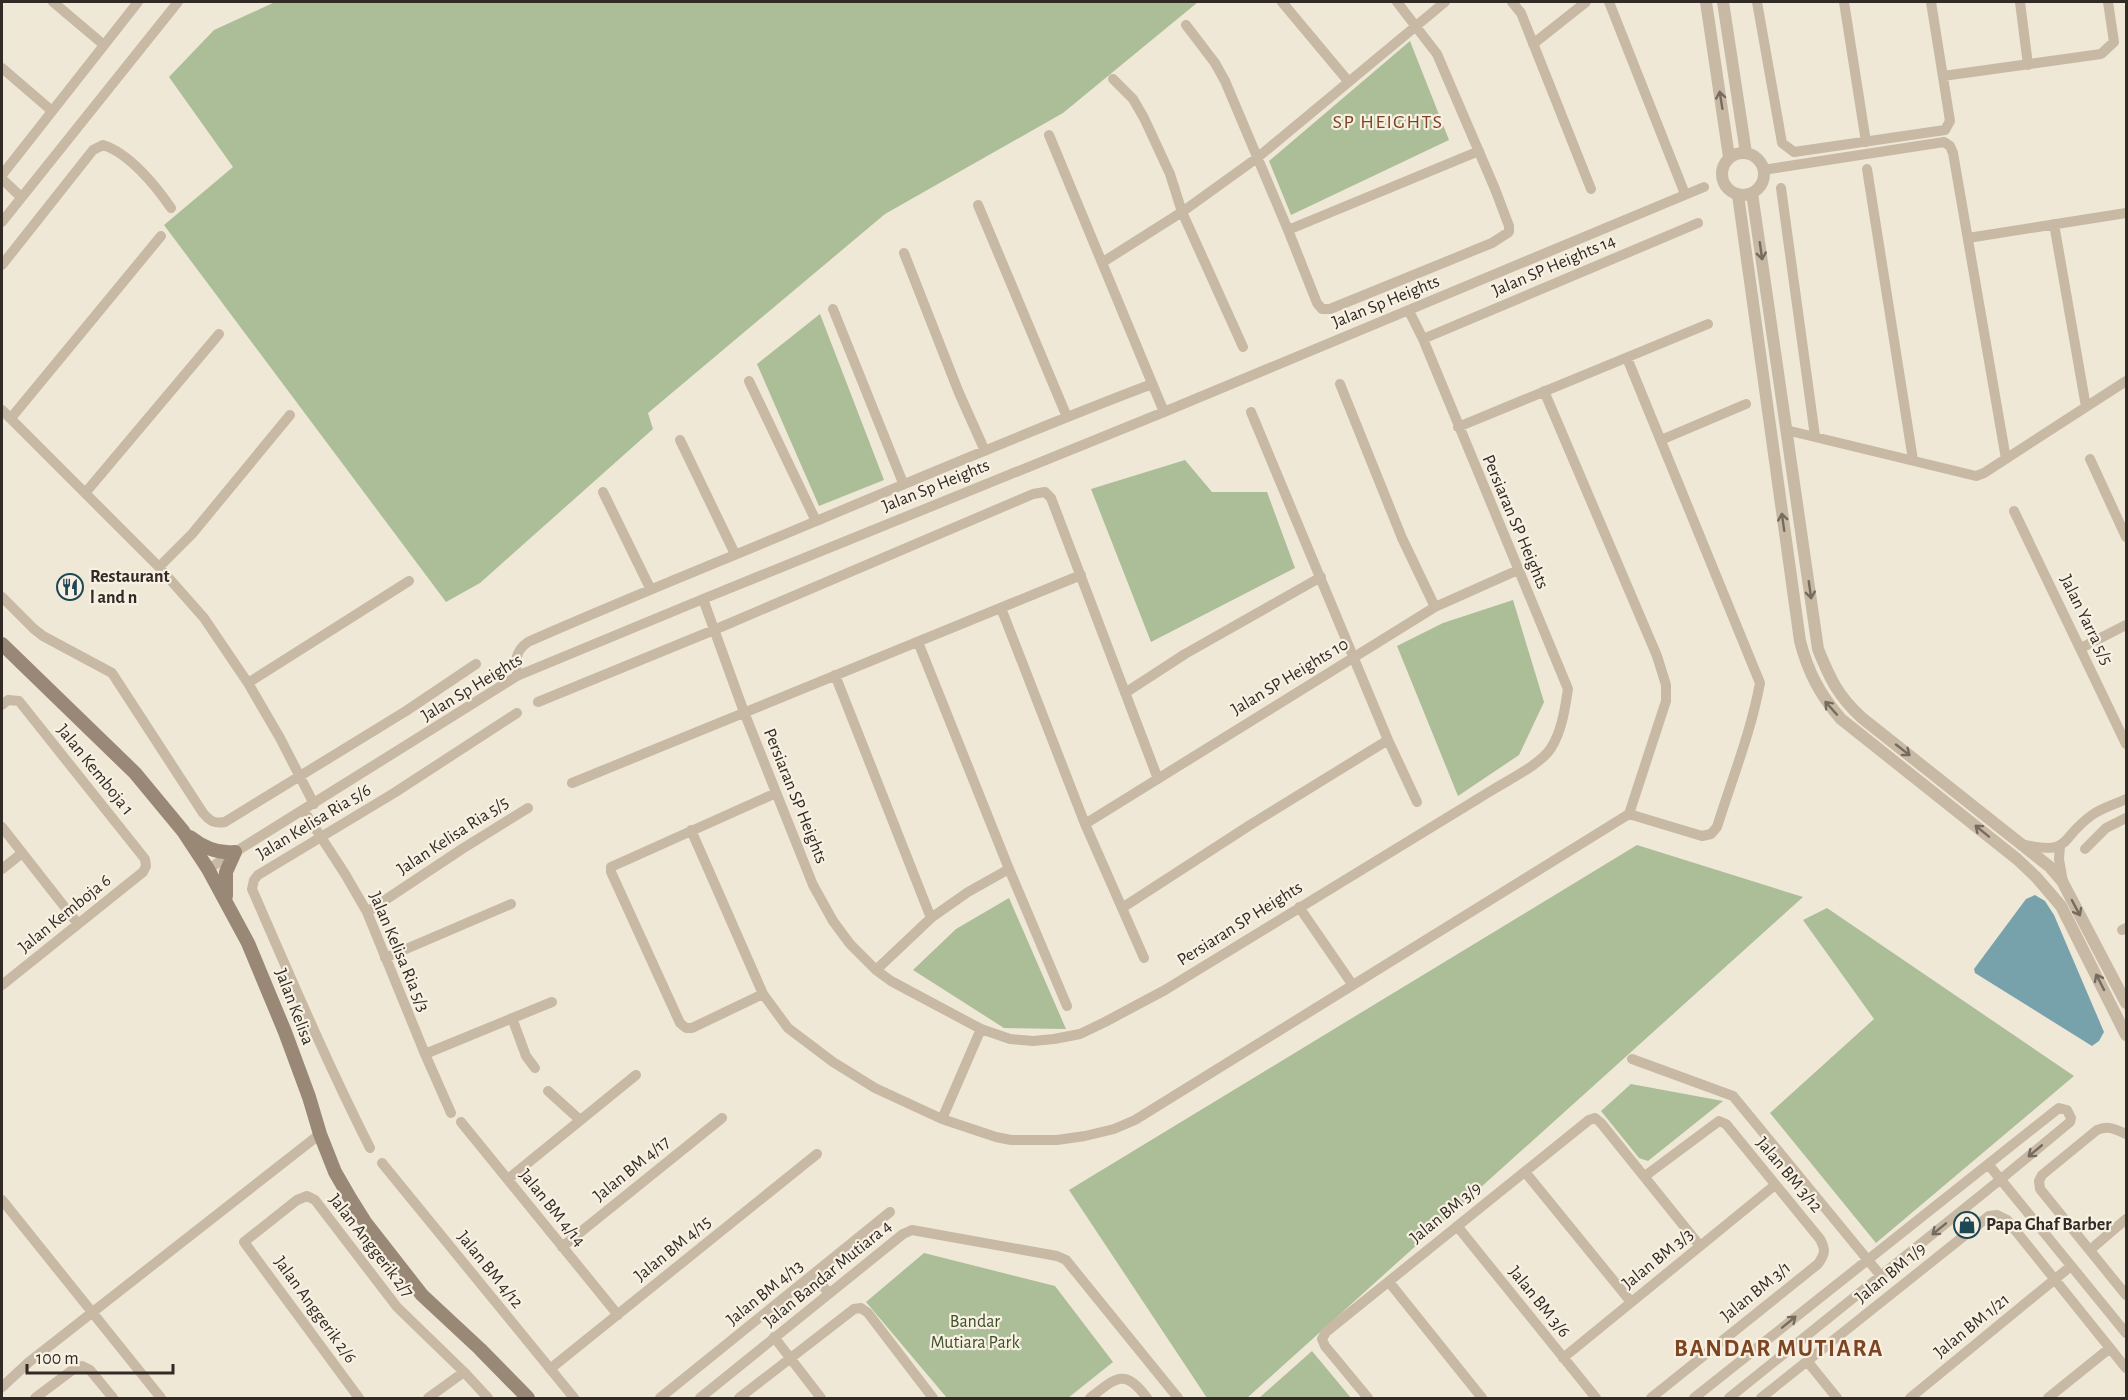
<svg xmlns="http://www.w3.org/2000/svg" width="2128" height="1400" viewBox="0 0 2128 1400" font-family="'Alegreya Sans',sans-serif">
<rect width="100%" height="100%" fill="#f0e8d7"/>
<!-- green -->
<path fill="#abbe98" d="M275,2H1198L1063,113L885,214L648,413L653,429L480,583L446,602L164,225L233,167L169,77L214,30Z
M1410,41L1449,140L1291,215L1269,161Z
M820,314L884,480L819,506L757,364Z
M1185,460L1212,492H1267L1295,568L1151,642L1091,489Z
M1513,600L1544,702L1519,755L1458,796L1397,646L1443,623Z
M1637,845L1803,897L1247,1398H1207L1069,1190Z
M1009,898L1066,1029L1004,1028L913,970L956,929Z
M1827,908L2074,1076L1876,1243L1770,1113L1874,1019L1803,920Z
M1631,1084L1723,1101L1648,1161L1639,1158L1601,1111Z
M924,1253L1055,1286L1113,1362L1068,1398H947L866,1302Z
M1312,1351L1351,1398H1259Z"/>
<!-- water -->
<path fill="#77a2ab" d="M2035,895L2045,901L2054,915L2104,1032L2099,1041L2092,1046L1975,973L1974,969L2026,899Z"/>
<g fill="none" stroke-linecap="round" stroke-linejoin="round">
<!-- minor -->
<path stroke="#c7b9a4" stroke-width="10" d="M53,2L104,45
M1282,2L1348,81
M1512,2L1521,13L1591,189
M1609,2L1685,194
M1757,2L1782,143L1794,152L1945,130L1950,121L1931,2
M1844,2L1866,142
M2020,2L2028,65
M1186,25L1215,63L1225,81L1288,230L1317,303L1322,309H1330L1492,243L1509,232V226L1495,189L1437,54L1397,2
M1533,44L1586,2
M2,68L52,111
M1943,76L2101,54L2114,42L2108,2
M1113,79L1133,99L1144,118L1170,174L1182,212L1243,347
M1049,135L1164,412
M1867,169L1913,460
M1763,170L1944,142L1950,146L1953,153L2006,459
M2,175L138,2
M2,179L21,197
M1781,188L1815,436
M978,205L1067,417
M2,222L178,2
M2054,224L2086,407
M1288,230L1479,151
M1968,238L2126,213
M904,253L959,393L985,451
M1103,262L1182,212L1257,158L1445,2
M2,265L93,150L103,145C129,153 156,186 171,208
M833,309L903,483
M1423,339L1698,223
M1627,358L1760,683C1751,732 1732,779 1717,827L1711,834L1702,836L1629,814
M749,381L816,521
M1340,384L1402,538L1435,607
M2,410L159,567L204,618L248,683L280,738L314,804
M1251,412L1388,740L1417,802
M11,418L161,236
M1458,427L1708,324
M1786,430L1976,476L1984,473L2126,381
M680,440L735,554
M1661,440L1746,404
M2090,459L2126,537
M86,492L219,334
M603,492L650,588
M2014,511L2126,744
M159,567L192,534L290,415
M2,597L34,629L43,636L112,673L203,813C210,821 214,824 225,822L406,711L476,664
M703,599L744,712L813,885L833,921L850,944L876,970L891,981L981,1029L1010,1039L1033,1041L1054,1039L1080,1034L1105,1022L1165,990L1494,789C1510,779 1541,764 1551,748C1562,731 1565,708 1568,689L1423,339L1409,311
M1001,608L1085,824L1144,958
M918,642L1009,869L1067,1006
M2081,648L2126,625
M835,675L931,918
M517,676C515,661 515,651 528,642C623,600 719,562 814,522C926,475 1038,427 1152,384
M248,683L409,581
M1125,693L1185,654L1321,577
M538,702L714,630L1033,494L1045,492L1051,498L1158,779
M2,705L8,700L19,701L145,859L146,866L143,872L2,985
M572,783L1081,575
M304,811L345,874L367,912L425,1054L451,1113
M1085,824L1435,607L1518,570
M2,827L78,924
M691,830L763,994L788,1028L833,1062L875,1088L942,1119L996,1137L1011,1140H1057L1085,1136L1114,1129L1135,1120L1629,814L1666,701V685L1657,656L1544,391
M2021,844C2073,856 2058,839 2092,815C2102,808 2116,804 2126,799
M2060,846L2059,859L2063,882
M2085,849L2106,828L2126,818
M2,869L22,853
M208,869L517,676L703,599L1164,412L1704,187
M1299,907L1352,984
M1122,908L1250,825L1388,740
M367,912L462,849L528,808
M2122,930L2126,928
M385,958L511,904
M876,970L931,918L968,892L1009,869
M763,994L692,1028H686L680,1023L611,872V867L776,793
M512,1018L526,1056L535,1068
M425,1054L552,1002
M1632,1059L1733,1096L1881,1276
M548,1091L580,1120
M942,1119L981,1029
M461,1122L618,1315
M2126,1134C2115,1129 2108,1125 2097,1130L2042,1175L2039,1181L2040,1189L2126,1295
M370,1148C327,1063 290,976 252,889L254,880L258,875L394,793L517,713
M382,1163L574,1398
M1988,1164L2126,1333
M1525,1172L1631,1302
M1645,1176L1719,1121L1726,1124L1820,1239C1826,1250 1825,1254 1818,1264L1651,1398
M508,1179L636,1075
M2,1200L161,1398
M1457,1226L1596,1398
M562,1247L722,1118
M2090,1250L2126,1219
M813,1275L829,1293
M1389,1282L1482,1398
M774,1337L821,1398
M1563,1358L1775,1185
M1807,1361L1837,1398
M550,1369L817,1154
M2,1387L29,1362L320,1134
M35,1398L75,1368L82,1366L90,1370L113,1398
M359,1398L244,1242L297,1200L307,1196L315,1200L397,1307L464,1372L488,1398
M428,1398L464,1372
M660,1398L890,1212
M700,1398L903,1234L912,1230L1057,1256L1066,1260L1178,1398
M739,1398L854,1309L861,1308L868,1313L933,1398
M1090,1398C1116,1378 1124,1367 1147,1398
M1368,1398L1325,1346L1322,1339L1326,1332L1589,1120L1595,1118L1601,1123L1700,1246
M1694,1398L2055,1111L2059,1108L2067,1110L2071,1118L2070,1122L2001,1179L1729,1398
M1761,1398L1989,1216L1997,1215L2007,1220L2126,1368
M1910,1398L2071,1266
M2048,1398L2110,1348"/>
<!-- tertiary -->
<path stroke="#c7b9a4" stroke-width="12" d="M1706,2L1729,157
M1723,2L1746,153
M1722 174a21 21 0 1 1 42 0a21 21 0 1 1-42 0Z
M1752,193L1818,649C1830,679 1838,696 1862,718L2050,867L2062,881L2126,1003
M1738,195L1800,641C1808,672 1820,695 1841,719L2017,859L2036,877L2061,906L2126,1035"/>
<!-- secondary -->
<path stroke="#9a8876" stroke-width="14" d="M2,644L135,773L183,831L208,869L248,943L285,1032L309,1097L320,1134L335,1172L350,1198L365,1222L422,1295L480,1349L528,1398
M190,837C204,848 218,854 235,852
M226,896V872L235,852"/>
</g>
<!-- one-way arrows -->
<defs><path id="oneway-shaft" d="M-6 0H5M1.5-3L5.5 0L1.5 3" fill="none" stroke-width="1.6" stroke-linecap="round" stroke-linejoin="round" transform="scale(1.5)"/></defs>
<g stroke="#756b5e">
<use href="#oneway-shaft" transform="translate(1721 100) rotate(-99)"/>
<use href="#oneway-shaft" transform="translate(1761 251) rotate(82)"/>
<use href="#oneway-shaft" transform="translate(1783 522) rotate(-98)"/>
<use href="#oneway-shaft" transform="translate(1810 590) rotate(82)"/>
<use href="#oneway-shaft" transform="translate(1831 708) rotate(-132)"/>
<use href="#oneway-shaft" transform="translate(1903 750) rotate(38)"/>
<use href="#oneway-shaft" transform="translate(1982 831) rotate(-141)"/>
<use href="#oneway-shaft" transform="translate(2076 908) rotate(62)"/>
<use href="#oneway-shaft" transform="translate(2100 982) rotate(-117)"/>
<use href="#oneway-shaft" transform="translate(2035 1151) rotate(140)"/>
<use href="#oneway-shaft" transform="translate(1939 1229) rotate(141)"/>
<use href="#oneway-shaft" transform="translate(1789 1322) rotate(-39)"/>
</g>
<!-- icons -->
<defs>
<symbol id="restaurant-ring" viewBox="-11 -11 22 22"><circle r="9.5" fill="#f8f1e3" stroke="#1d4752" stroke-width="1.5"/><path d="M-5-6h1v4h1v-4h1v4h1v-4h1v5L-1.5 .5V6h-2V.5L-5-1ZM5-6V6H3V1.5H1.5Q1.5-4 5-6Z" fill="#1d4752"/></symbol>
<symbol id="shop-ring" viewBox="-11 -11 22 22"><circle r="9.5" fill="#f8f1e3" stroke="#1d4752" stroke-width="1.5"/><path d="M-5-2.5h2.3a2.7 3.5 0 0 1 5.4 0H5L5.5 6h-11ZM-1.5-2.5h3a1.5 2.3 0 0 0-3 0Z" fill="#1d4752"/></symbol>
</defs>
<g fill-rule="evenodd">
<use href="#restaurant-ring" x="55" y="572" width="30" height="30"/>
<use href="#shop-ring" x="1952" y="1210" width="30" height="30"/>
</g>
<g text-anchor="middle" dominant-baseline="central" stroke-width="4.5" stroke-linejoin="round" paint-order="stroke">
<!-- street labels -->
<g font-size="18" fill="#322b25" stroke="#f8f1e3">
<text transform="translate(1554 266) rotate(-23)">Jalan SP Heights 14</text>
<text transform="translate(1386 302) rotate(-22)">Jalan Sp Heights</text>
<text transform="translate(936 486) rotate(-22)">Jalan Sp Heights</text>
<text transform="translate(1515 522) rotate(67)">Persiaran SP Heights</text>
<text transform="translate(2086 620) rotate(64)">Jalan Yarra 5/5</text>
<text transform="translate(1290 677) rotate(-31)">Jalan SP Heights 10</text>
<text transform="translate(472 688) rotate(-31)">Jalan Sp Heights</text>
<text transform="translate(95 770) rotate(51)">Jalan Kemboja 1</text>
<text transform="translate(795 796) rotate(68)">Persiaran SP Heights</text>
<text transform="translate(314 822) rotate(-31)">Jalan Kelisa Ria 5/6</text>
<text transform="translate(453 836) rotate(-33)">Jalan Kelisa Ria 5/5</text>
<text transform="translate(65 914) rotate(-39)">Jalan Kemboja 6</text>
<text transform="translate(1240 924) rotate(-32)">Persiaran SP Heights</text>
<text transform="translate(399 952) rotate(67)">Jalan Kelisa Ria 5/3</text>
<text transform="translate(294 1007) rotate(69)">Jalan Kelisa</text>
<text transform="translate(632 1169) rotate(-39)">Jalan BM 4/17</text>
<text transform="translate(1789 1175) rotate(50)">Jalan BM 3/12</text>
<text transform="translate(552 1208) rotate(51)">Jalan BM 4/14</text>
<text transform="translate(1446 1213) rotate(-39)">Jalan BM 3/9</text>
<text transform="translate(371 1246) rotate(52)">Jalan Anggerik 2/7</text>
<text transform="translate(673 1249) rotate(-39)">Jalan BM 4/15</text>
<text transform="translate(1658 1259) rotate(-39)">Jalan BM 3/3</text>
<text transform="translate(490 1270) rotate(51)">Jalan BM 4/12</text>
<text transform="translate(1891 1273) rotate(-39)">Jalan BM 1/9</text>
<text transform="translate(828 1274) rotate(-39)">Jalan Bandar Mutiara 4</text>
<text transform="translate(1756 1292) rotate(-39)">Jalan BM 3/1</text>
<text transform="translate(765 1293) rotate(-39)">Jalan BM 4/13</text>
<text transform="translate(1539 1302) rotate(51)">Jalan BM 3/6</text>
<text transform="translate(315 1310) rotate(54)">Jalan Anggerik 2/6</text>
<text transform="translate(1972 1326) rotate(-39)">Jalan BM 1/21</text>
</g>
<!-- poi labels -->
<g font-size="18" font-weight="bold" fill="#322b25" stroke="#f8f1e3" text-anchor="start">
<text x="90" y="577">Restaurant<tspan x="90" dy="21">l and n</tspan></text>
<text x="1986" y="1225">Papa Ghaf Barber</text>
</g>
<!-- park labels -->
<g font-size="18" fill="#3c502a" stroke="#f8f1e3">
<text x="975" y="1322">Bandar<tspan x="975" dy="21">Mutiara Park</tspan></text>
</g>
<!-- neighbourhood labels -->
<g font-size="20" letter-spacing="1.5" fill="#7e4522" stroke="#f8f1e3">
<text x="1388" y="122">SP HEIGHTS</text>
</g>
<!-- district labels -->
<g font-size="24" font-weight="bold" letter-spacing="1.5" fill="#7e4522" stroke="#f8f1e3">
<text x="1779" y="1349">BANDAR MUTIARA</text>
</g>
</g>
<!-- border -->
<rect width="2128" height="1400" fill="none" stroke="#322b25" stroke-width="6"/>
<!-- scale -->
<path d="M27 1364v9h146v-9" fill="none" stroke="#322b25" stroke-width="3"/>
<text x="36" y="1364" font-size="18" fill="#322b25" stroke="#f8f1e3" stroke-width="4.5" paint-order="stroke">100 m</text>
</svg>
